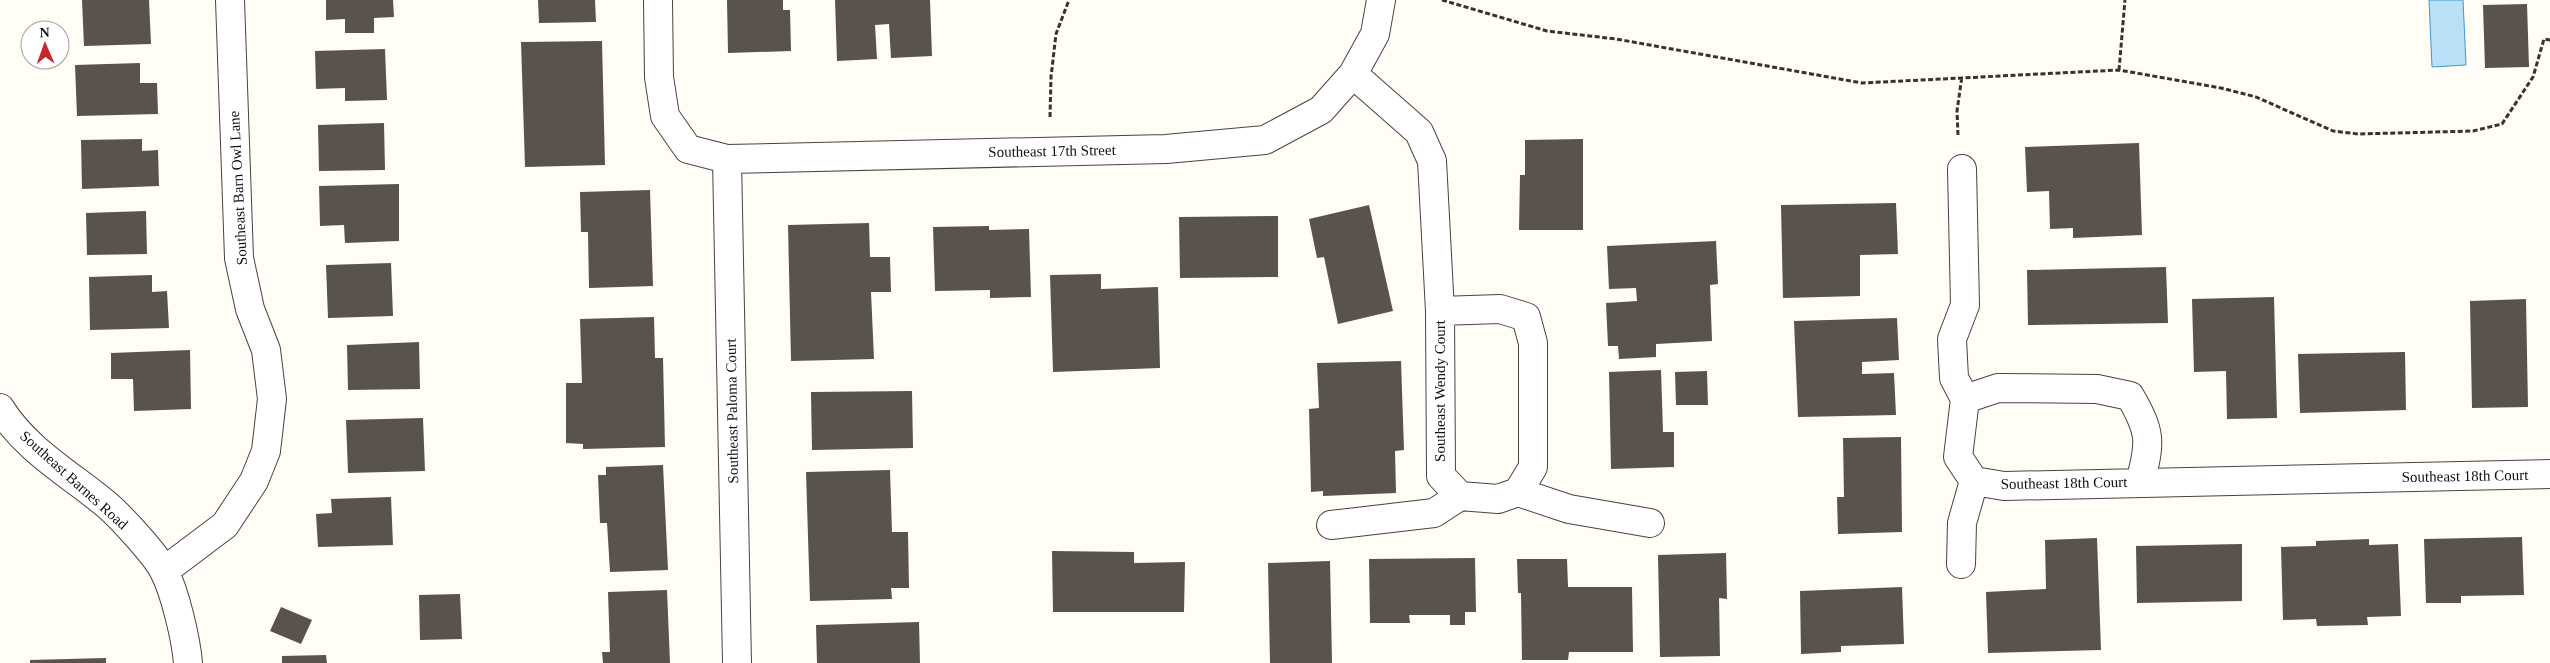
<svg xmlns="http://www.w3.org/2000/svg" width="2550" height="663" viewBox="0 0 2550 663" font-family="'Times New Roman',serif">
<rect width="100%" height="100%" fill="#fffdf5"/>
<!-- water -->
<path fill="#b9e0f7" stroke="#3f96cf" d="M2429,0H2463L2466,65L2432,67Z"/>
<!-- building -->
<path fill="#5a524d" d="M82,0H149L151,44L84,46Z
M326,0H393L394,17L374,18V33H345V19L326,20Z
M538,0H595L596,22L539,23Z
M727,0H783V10H790L791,51L728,53Z
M835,0H930L932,56L891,58L889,24L875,25L877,59L837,61Z
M2527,4L2529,67L2485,68L2483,5Z
M602,41L605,165L525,167L521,42Z
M385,49L387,100L345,101V88L316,89L315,51Z
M140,63V83H157L158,114L77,116L75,65Z
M384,123L385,170L319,171L318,125Z
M142,139V151L158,150L159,186L82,189L81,140Z
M1583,139V230H1519L1520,175H1525V140Z
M2139,143L2142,235L2073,238V228L2050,229L2049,191L2027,192L2025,147Z
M399,184V241L345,243L344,225L320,226L319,186Z
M650,190L653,286L589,288L588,232H581L580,192Z
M1896,203L1898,254L1860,255V296L1783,298L1781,205Z
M1369,205L1393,311L1338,324L1324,257L1317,258L1309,219Z
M146,211L147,254L87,255L86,213Z
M1278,216V277L1180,278L1179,217Z
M869,223L870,257H890L891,292H871L874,359L791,361L788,225Z
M989,226V230L1029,229L1031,297L990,298V290L935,291L933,227Z
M1716,241L1718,284L1710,285L1712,341L1656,344V357L1619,359L1618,346H1608L1606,303L1637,301L1636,288L1609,289L1607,246Z
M391,263L393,316L328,318L326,265Z
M2166,267L2168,323L2028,325L2027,270Z
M1101,274V289L1158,287L1160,368L1053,372L1050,275Z
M152,275V292L167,291L169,328L90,330L89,277Z
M2274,297L2277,418L2227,419L2226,371L2194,372L2192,299Z
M2526,299L2528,407L2472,408L2470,301Z
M654,317L655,358H663L665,447L583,449V444L566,443V383H582L580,319Z
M1897,318L1899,360L1862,362V374L1894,373L1896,415L1798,417L1794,321Z
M419,342L420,389L348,390L347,345Z
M190,350L191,409L134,411L133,379H111V353Z
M2405,352L2406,410L2300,413L2298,354Z
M1401,361L1404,450L1395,451L1396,493L1323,496V491L1311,492L1309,409L1319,408L1317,363Z
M1661,370L1663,432H1674V467L1611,469L1609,372Z
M1707,371L1708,405H1676L1675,372Z
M912,391L913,448L812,450L811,392Z
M423,418L425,471L348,473L346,420Z
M1901,437L1902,532L1838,534L1837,497H1844L1843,438Z
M663,465L668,570L610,572L607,523H600L598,475H606V467Z
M890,470L892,532H908L909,588H891L892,599L810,601L806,472Z
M391,497L393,545L318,547L316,514L332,513L331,499Z
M2522,537L2524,595L2461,596V603H2426L2424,539Z
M2097,538L2101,650L1988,653L1986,592L2046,589L2045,540Z
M2369,539V545L2398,544L2401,616L2367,617L2368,625L2317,626L2316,619L2283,620L2281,547L2316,546V541Z
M2242,544V601L2137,603L2136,546Z
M1052,551L1134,552V563L1185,562L1184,612H1053Z
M1726,553L1727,599L1719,598L1720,656L1660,657L1658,555Z
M1475,558L1476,612H1465V625H1450V615H1409L1410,623H1370L1369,559Z
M1517,559H1567L1568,587H1632L1633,652H1569L1568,660H1522L1521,593H1518Z
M1330,561L1332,663H1270L1268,563Z
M1902,587L1904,644L1841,646V652L1801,654L1800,591Z
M667,590L670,663H603L602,652H610L608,592Z
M460,594L462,639L420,640L419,595Z
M281,607L312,620L301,644L270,631Z
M919,622L920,663H817L816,625Z
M326,655L327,663H282V656Z
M106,658V663H30V660Z"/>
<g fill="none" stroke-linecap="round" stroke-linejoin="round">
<defs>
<path id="minor" d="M658,0L659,77L665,116L688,149L727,159L1166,149L1265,140L1321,110L1353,74L1375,34L1381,0
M1353,74L1419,132L1432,161L1440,311
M727,159L737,663
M1962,169L1965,305L1952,339L1954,378L1965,399
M1500,309L1526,317L1533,343V467L1518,492L1498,499L1460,496L1441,476L1440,311Z
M0,408C26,450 70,474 107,505C121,517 156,555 164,571C175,592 186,639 188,663
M2140,482C2151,442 2151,432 2130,396L2097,389L1998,388L1965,399L1958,457L1974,481L2004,486L2550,474
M1518,492L1569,509L1650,523
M1331,525L1434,513L1460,496
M1961,564L1962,523L1974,481
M164,571L225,525L254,481L266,451L272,399L266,350L250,309L239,258L230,0"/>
</defs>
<!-- minor casing -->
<use href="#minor" stroke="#444" stroke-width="30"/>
<!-- path -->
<path stroke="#333" stroke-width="3" stroke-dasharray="5 2.5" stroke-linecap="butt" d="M1442,0L1547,31L1616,39L1862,83L2119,70L2221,88L2256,97L2333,131L2358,134L2473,131L2502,124L2533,77L2544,39L2550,40
M2119,70L2125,0
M1050,117L1051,77L1056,34L1069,0
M1958,135L1957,111L1962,76"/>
<!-- minor -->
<use href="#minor" stroke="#fff" stroke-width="28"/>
</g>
<g text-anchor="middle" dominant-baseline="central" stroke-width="5" stroke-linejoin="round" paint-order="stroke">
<!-- street labels -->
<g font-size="15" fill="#111" stroke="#fff">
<text transform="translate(1052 151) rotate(-1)">Southeast 17th Street</text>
<text transform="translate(238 188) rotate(-93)">Southeast Barn Owl Lane</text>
<text transform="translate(1440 391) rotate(-90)">Southeast Wendy Court</text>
<text transform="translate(732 411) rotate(-91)">Southeast Paloma Court</text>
<text transform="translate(2465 476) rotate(-1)">Southeast 18th Court</text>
<text transform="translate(74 480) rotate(42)">Southeast Barnes Road</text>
<text transform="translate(2064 483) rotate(-1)">Southeast 18th Court</text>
</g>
</g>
<!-- north arrow -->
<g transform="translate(45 45) rotate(358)"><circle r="24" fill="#ffffff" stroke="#a0a0a0"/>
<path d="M0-4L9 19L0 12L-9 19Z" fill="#c4262e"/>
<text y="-8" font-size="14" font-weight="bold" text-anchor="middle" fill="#111111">N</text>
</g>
</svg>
